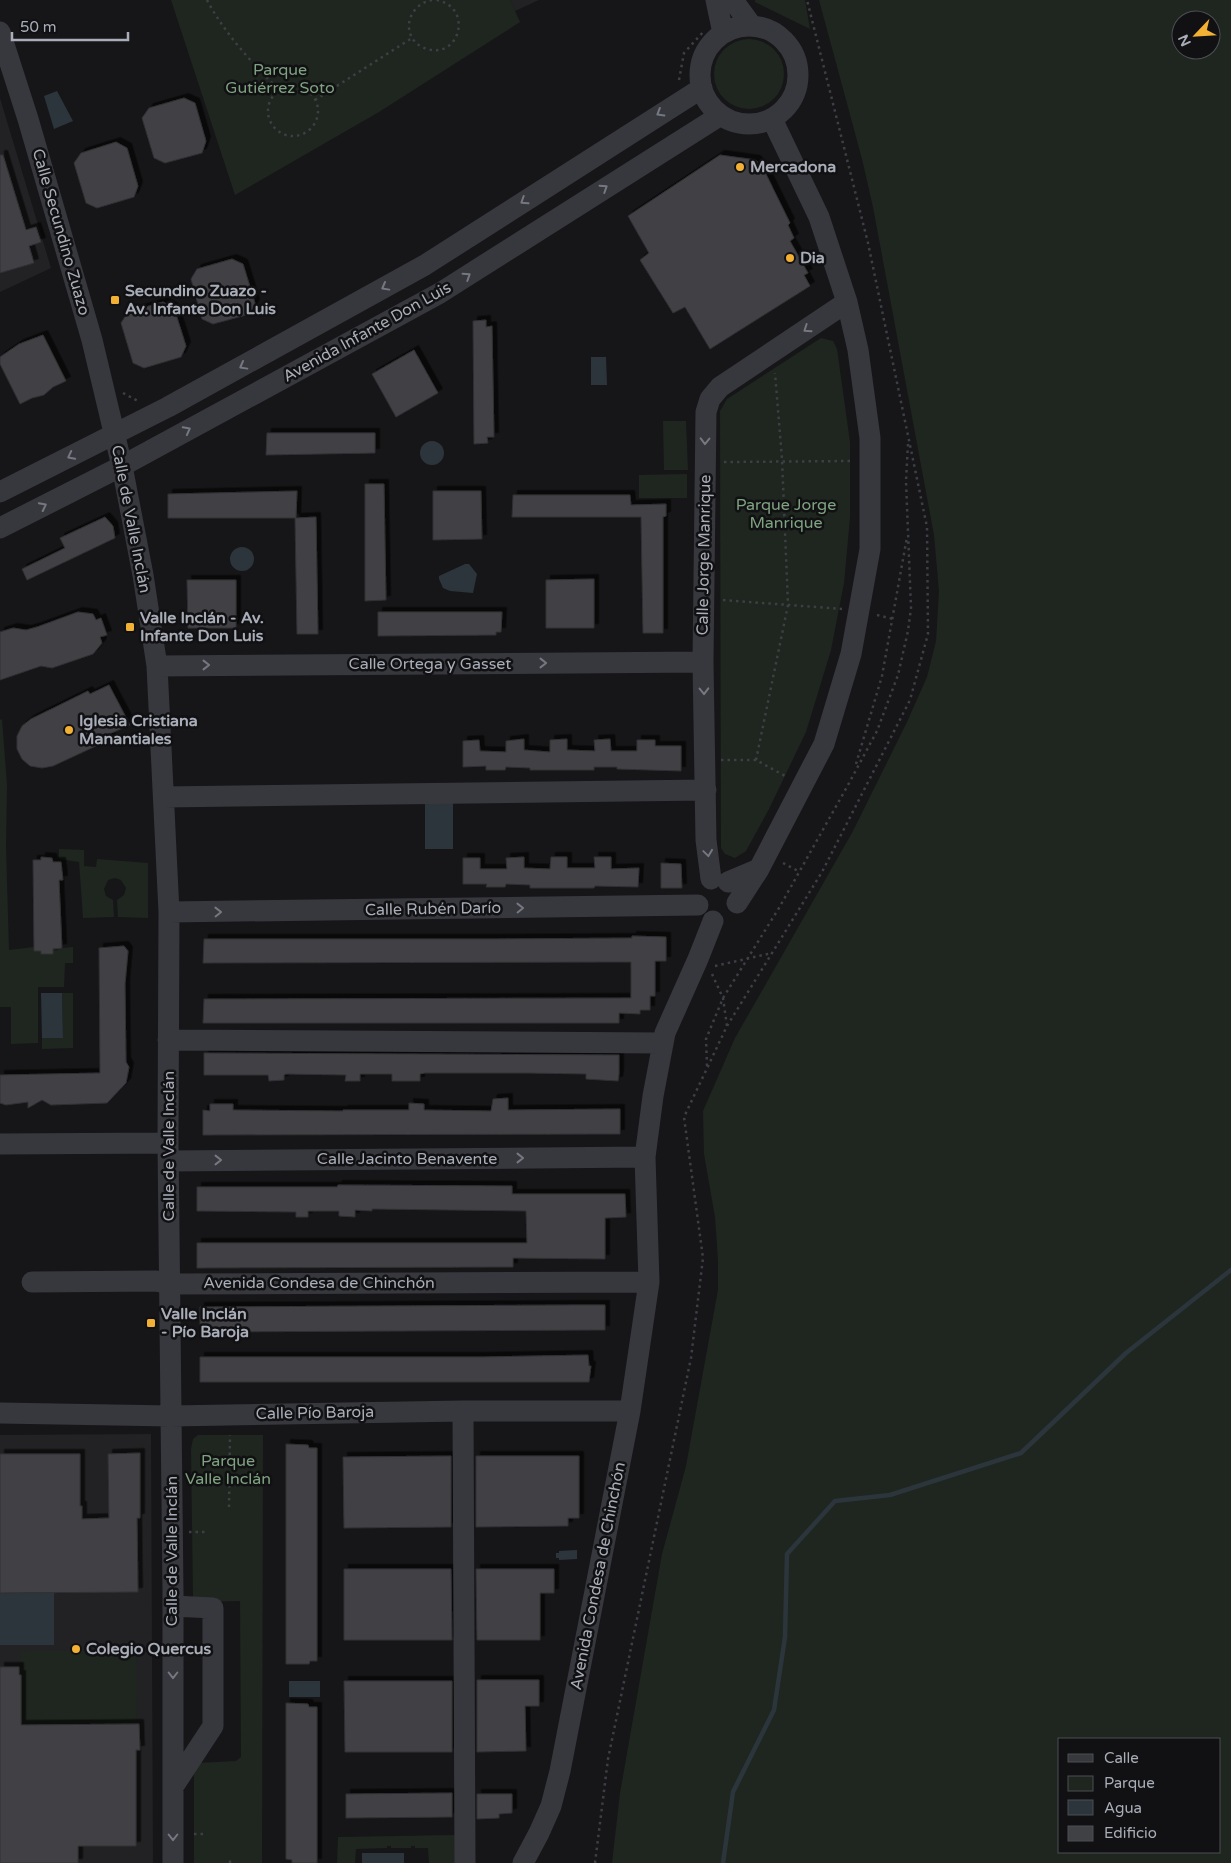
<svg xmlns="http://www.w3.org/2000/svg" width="1231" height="1863" viewBox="0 0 1231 1863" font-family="'Varela Round',sans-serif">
<defs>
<filter id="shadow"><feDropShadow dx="4.5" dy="-4.5" stdDeviation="0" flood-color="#0009"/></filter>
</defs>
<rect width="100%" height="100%" fill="#161618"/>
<!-- built -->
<path fill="#222225" d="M510,0H539L515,11Z
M0,98L51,268L0,292Z
M151,1434L153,1863H0V1435Z"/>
<!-- green -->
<path fill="#1e261f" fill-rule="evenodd" d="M171,0H510L520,22L379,112L235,195Z
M755,0H805L810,29L755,2Z
M819,0H1231V1863H612L620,1793L662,1554L686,1466L718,1290V1260L715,1217L704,1154L703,1111L735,1038L853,831L907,722L927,677L936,641L939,591L934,535L873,207L862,159ZM1181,20H1211V50H1181ZM1060,1739H1220V1852H1060Z
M714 74a35 35 0 1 1 70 0a35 35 0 1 1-70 0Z
M821,338L833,341L837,349L850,442V517L844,583L831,650L806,732L769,809L746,851L735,858L725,854L721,848L720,411L727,399Z
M663,421H686L688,470H664Z
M687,474V498H639V475Z
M2,719L7,785L6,846L9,950L34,947V951L73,947V963H65L64,987H38V1043L11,1044V1007H0V720Z
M59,849L84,850V866L96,867L97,859L148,863V918L118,917L117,900L124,895L126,888L121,880L115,878L108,880L104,889L106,896L113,900L114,917L83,918L79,862L59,859Z
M62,993H73V1048L42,1049V1038L63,1037Z
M198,1435H263L262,1863H194V1767L197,1763L236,1761L241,1757L240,1601L196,1602L193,1599L191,1449L193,1439Z
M136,1650L137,1724L21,1725L20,1651Z
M457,1835L458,1863H429L428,1848H415V1846H411V1848H391V1846H387V1848L356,1849L355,1863H337L338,1837Z"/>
<!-- water -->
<path fill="#2c353c" d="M57,91L73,121L54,129L44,96Z
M591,357H606L607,385H591Z
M420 453a12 12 0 1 1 24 0a12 12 0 1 1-24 0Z
M230 559a12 12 0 1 1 24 0a12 12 0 1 1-24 0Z
M465,564H469L477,574L473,593L450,591L443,588L439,579V576Z
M425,796H453V849H425Z
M41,993H62L63,1038H42Z
M577,1550V1559L559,1560V1558H556V1553H559V1551Z
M0,1593H54V1645H0Z
M289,1681H320V1697H289Z
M362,1853H404V1863H362Z"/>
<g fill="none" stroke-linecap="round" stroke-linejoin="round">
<!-- stream -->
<path stroke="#2c353c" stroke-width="4.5" d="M723,1863L733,1792L774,1710L785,1637L787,1554L835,1501L890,1495L1021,1453L1126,1353L1231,1270"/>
</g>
<!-- building -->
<path fill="#404145" stroke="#303034" filter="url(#shadow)" d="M184,98L195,103L206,141L202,153L165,163L154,158L142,118L149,108Z
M116,142L127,148L138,186L134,197L97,208L86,203L74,163L81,153Z
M0,155H3L26,230L36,227L41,242L29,246L34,263L0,273Z
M720,155L756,160L764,170L790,223L788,225L794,238L790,241L808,273L804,275L810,286L710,349L685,307L673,313L640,260L649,253L628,216Z
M232,259L243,264L255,303L250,314L213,324L202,319L191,279L197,269Z
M163,302L174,308L186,346L181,357L144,368L133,363L121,323L128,312Z
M486,320V327L492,326L494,437H487L488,443L474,444L473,321Z
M43,335L66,381L53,387L44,395L32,398L20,404L0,364V357L19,344Z
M414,350L438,393L396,417L372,374Z
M267,433H375V453L266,455Z
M365,484H384L386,600L365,601Z
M297,491L296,518L316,517L318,634H297L295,518H168V494Z
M433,491H481L482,539L433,540Z
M513,495H630L631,505L666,504V516L663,517V633H643L641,517H512Z
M105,517L113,526L115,538L27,580L22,569L65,548L60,538Z
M594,579V628H546V580Z
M187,580H236V628H188Z
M78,612L93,614L96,620L101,618L107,635L100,637L102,643L93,654L52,668L41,666L0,680V632L13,628L26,630L37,627Z
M378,612H502L501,632H496V635L378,636Z
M109,685L130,725L109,734L111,739L53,766L42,768L30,766L22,759L17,749V736L22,726L31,719L88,691L90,694Z
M524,739V750L550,752V740L567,739V750L595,751L594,740L610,739L611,751H637V740H655V746H681V771L617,769V767H594V770H530V768L506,767L505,770H486V766L463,767V741L479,740L480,751L506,752V741Z
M41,857L52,858L53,862H61L63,880H59L62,948L53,949V954H41V951H34L33,860H41Z
M524,857V868L550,869L551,857H567V868H595L594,857H611V869L639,868L638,887L595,886L594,888H530V885L506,884L505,887H486L487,884H463V858H480V869H507L506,858Z
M661,863L681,864L682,888H661Z
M632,936L666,937V961H655V996H650V1010H640V1014L619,1013V1023H203L204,999L631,998V962L203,963L204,939H491L632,938Z
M124,946L128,951L125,984L126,1062L129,1067L126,1083L107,1103L51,1105L42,1100L28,1108V1102L6,1105L0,1103V1075L100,1073L99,948Z
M204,1053L619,1055V1074L618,1081L586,1079V1074L527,1073H425L420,1074V1081H392V1074H360V1081H345L346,1075L286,1074L284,1075V1080L269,1081L268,1075H204Z
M508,1098V1110L620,1109V1134L203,1135V1110L210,1111V1104H233V1110L343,1111V1110H409V1103L424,1104V1110L491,1111L493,1099Z
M338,1185L512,1186V1194H625L626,1217L605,1218V1259L513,1258V1267L197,1268V1243H527L526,1211L372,1209V1211L355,1210V1217L339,1216V1211H308V1217H296V1212L197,1211V1187H337Z
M573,1305H605V1330L200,1332V1307Z
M588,1355L589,1366H591L589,1382H200V1357H481Z
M286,1444L308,1445L309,1448H317V1661H310L309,1664H286Z
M140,1453V1518H137L138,1592L0,1593V1454H80V1506H82V1519L109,1518L108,1454Z
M451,1456V1527L344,1528L343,1457Z
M476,1456H579V1518H568V1526L476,1527Z
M344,1569H451L452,1640H344Z
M476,1569H554V1593H540V1640H477Z
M0,1667H19V1675H21V1725L139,1724L140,1750H136V1846H78V1863H0Z
M477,1680H539V1706H525L526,1751L477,1752Z
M344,1681H452V1752H345Z
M286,1703L308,1704L309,1707H317V1863H292V1860L286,1859Z
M452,1793V1817L346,1818V1794Z
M477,1794H512V1813L499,1814V1818L477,1819Z"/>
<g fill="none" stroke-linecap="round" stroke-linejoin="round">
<!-- path -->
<path stroke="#3d3f44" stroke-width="2.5" stroke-dasharray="2.5 4" stroke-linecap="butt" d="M207,0C225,34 252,63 279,90
M432,0C415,3 403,21 412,38C415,43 421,47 427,49C461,59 473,6 436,0
M679,80L684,53L704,31
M268 111a25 25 0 1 1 50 0a25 25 0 1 1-50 0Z
M315,100L412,38
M123,393L138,401
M724,462L853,461
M723,600L842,609
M877,615L893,619
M721,760H756L787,777
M756,760L788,605L782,459L775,373
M856,764L882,676L907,537
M783,863L800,872
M715,966L772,953
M712,974L723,998L727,1026
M707,1066L706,1039L723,998L779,908L848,785L877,731L898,675L908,631L911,608L906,481L908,444
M229,1507L230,1435
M189,1532H205
M194,1834H205
M230,1863V1857
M595,1863L608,1759L691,1358L703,1258L684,1117L727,1026L822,872L910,700L928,634L927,527L868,243L807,0"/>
<!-- minor -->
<path stroke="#37383d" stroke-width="21" d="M716,0L723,33
M733,0L751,25
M700 75a49 49 0 1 1 98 0a49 49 0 1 1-98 0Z
M0,32L28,119L92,340L122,466L143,575L157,666L169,912L168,1143L173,1592V1863
M0,492L168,407L425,265L702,88
M0,528L122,466L440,293L721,115
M157,666L703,662
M164,797L706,790
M711,879L706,840L703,662L706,412L710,399L720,387L847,302
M728,882L759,869
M737,903L759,869L824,744L851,654L870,549V438L858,350L847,302L819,217L772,119
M169,912L698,905
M168,1040L663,1043
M0,1144L168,1143
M169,1161L645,1157
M32,1282L156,1281L170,1284L649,1282
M463,1411L465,1863
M0,1413L171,1416L463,1411H630
M173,1787L213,1726V1608L173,1606
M523,1863L539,1833L551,1806L560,1771L630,1411L649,1282L645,1157L653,1096L665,1033L698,959L713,921"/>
</g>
<!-- one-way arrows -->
<defs><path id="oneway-chevron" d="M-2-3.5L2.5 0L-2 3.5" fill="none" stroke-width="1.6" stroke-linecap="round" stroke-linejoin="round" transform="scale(1.25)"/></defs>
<g stroke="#757881">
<use href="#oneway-chevron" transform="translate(660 113) rotate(149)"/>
<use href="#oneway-chevron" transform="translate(604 188) rotate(-33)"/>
<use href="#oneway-chevron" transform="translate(524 201) rotate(147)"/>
<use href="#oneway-chevron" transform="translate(467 276) rotate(-33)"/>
<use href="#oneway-chevron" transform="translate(385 287) rotate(151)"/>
<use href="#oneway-chevron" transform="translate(807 329) rotate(146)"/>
<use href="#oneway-chevron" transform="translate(243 366) rotate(151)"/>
<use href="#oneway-chevron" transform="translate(187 430) rotate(-28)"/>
<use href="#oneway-chevron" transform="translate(705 441) rotate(91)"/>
<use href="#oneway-chevron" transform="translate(71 456) rotate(153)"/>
<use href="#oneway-chevron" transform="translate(43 506) rotate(-27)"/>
<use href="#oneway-chevron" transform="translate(543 663)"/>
<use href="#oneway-chevron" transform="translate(206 665)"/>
<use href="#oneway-chevron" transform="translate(704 691) rotate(89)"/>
<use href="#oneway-chevron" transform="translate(708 853) rotate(82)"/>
<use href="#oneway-chevron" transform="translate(520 908) rotate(-1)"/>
<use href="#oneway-chevron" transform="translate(218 912) rotate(-1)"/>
<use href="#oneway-chevron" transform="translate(520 1158)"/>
<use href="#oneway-chevron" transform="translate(218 1160)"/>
<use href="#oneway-chevron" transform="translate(173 1675) rotate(90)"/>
<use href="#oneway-chevron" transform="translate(173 1837) rotate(90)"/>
</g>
<!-- markers -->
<g fill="#f2b134" stroke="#111113" stroke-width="2">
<circle cx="740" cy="167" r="5"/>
<circle cx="790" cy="258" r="5"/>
<rect x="110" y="295" width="10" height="10" rx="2.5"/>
<rect x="125" y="622" width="10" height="10" rx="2.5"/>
<circle cx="69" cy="730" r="5"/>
<rect x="146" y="1318" width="10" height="10" rx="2.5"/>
<circle cx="76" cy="1649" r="5"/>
</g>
<g text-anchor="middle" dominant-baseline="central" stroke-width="5" stroke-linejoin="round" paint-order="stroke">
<!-- park labels -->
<g font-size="16" fill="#7fa381" stroke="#111113">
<text x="280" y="70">Parque<tspan x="280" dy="18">Gutiérrez Soto</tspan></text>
<text x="786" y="505">Parque Jorge<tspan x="786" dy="18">Manrique</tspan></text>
<text x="228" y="1461">Parque<tspan x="228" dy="18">Valle Inclán</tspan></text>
</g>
<!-- poi labels -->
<g font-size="16" font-weight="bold" fill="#a8adb8" stroke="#111113" text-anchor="start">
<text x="750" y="167">Mercadona</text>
<text x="800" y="258">Dia</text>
<text x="125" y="291">Secundino Zuazo -<tspan x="125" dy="18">Av. Infante Don Luis</tspan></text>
<text x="140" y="618">Valle Inclán - Av.<tspan x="140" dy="18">Infante Don Luis</tspan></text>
<text x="79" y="721">Iglesia Cristiana<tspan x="79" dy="18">Manantiales</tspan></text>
<text x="161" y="1314">Valle Inclán<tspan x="161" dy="18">- Pío Baroja</tspan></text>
<text x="86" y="1649">Colegio Quercus</text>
</g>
<!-- street labels -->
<g font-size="16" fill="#a8adb8" stroke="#111113">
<text transform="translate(61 232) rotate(74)">Calle Secundino Zuazo</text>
<text transform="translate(367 332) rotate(-29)">Avenida Infante Don Luis</text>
<text transform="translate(131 519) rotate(79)">Calle de Valle Inclán</text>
<text transform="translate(704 555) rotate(-89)">Calle Jorge Manrique</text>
<text x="430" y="664">Calle Ortega y Gasset</text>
<text transform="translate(433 909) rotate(-1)">Calle Rubén Darío</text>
<text transform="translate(169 1146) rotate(-90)">Calle de Valle Inclán</text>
<text x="407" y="1159">Calle Jacinto Benavente</text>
<text x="319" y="1283">Avenida Condesa de Chinchón</text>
<text transform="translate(315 1413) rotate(-1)">Calle Pío Baroja</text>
<text transform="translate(172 1551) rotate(-90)">Calle de Valle Inclán</text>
<text transform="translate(598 1576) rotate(-79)">Avenida Condesa de Chinchón</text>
</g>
</g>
<!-- legend -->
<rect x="1058" y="1738" width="162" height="115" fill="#111113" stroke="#4d4f55"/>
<rect x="1068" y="1754" width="25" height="8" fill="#37383d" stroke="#4d4f55"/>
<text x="1104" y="1763" font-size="15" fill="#a8adb8">Calle</text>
<rect x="1068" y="1776" width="25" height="15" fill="#1e261f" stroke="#4d4f55"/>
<text x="1104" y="1788" font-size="15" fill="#a8adb8">Parque</text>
<rect x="1068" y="1800" width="25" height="15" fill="#2c353c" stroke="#4d4f55"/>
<text x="1104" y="1813" font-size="15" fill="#a8adb8">Agua</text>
<rect x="1068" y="1826" width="25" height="15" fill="#404145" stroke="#4d4f55"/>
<text x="1104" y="1838" font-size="15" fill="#a8adb8">Edificio</text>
<!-- north arrow -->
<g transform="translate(1196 35) rotate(245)"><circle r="24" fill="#111113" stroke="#4d4f55"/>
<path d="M0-4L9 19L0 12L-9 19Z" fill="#f2b134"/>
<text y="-8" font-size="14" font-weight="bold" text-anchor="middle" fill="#a8adb8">N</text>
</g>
<!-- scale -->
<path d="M12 32v8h116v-8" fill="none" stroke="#a8adb8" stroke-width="2.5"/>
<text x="20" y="32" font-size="15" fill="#a8adb8" stroke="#111113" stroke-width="4" paint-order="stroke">50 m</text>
</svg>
